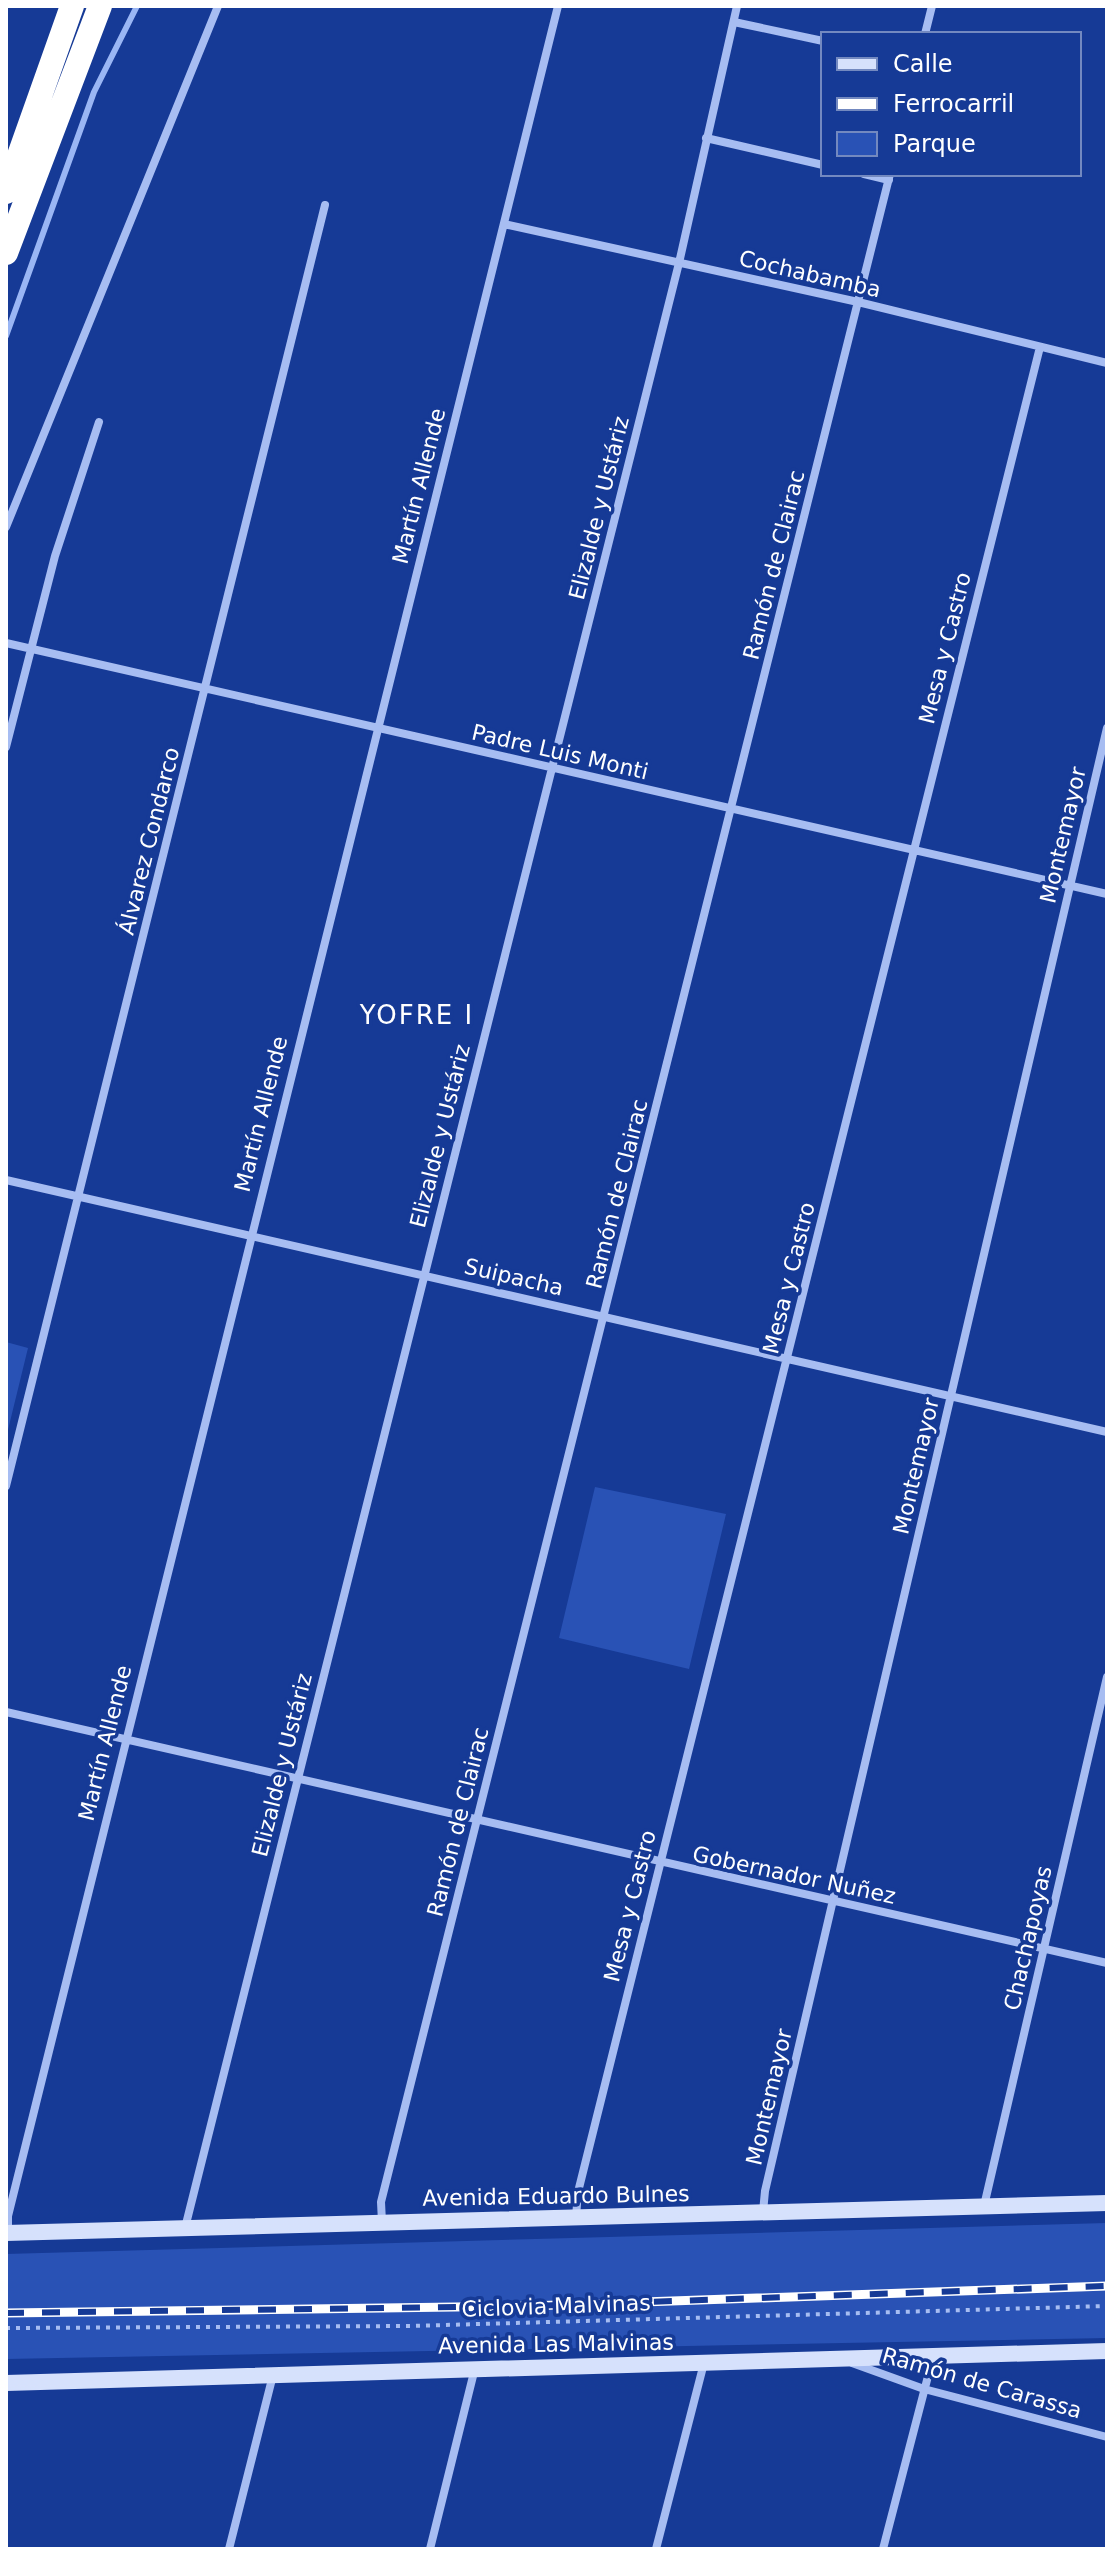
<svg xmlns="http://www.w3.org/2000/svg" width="1113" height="2555" viewBox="0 0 1113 2555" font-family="'DejaVu Sans',sans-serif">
<rect width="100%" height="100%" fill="#163a96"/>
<!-- green -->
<path fill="#2952b5" d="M6,1342L28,1348L6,1438Z
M595,1487L726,1514L689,1669L559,1638Z
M1107,2223V2338L6,2359V2254Z"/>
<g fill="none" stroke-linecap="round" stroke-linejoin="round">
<!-- stream -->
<path stroke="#9ab6f4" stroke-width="6" d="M6,336L94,92L137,6"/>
<!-- path -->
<path stroke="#a7bdf2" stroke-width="4" stroke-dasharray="4 6" stroke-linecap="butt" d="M6,2328L410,2326L1107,2306"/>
<!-- minor -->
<path stroke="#a7bdf2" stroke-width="8" d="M734,22L823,41
M925,34L932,6
M706,138L823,165
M864,174L889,180
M504,224L858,302L1107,363
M6,527L218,6
M6,643L1107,894
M6,747L55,556L99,422
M6,1180L1107,1432
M6,1486L325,205
M6,1712L1107,1963
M984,2206L1107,1677
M763,2212L765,2191L1107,728
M576,2217L578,2192L1040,347
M382,2222L381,2202L890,174
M185,2228L679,263L737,6
M8,2233V2216L558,6
M852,2363L924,2389L1107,2437
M229,2549L273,2375
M430,2549L475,2368
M656,2549L704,2363
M883,2549L933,2357"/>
<!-- secondary -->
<path stroke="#d6e1fc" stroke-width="16" d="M6,2233L1107,2203
M6,2383L1107,2351"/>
<!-- motorway -->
<path stroke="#fff" stroke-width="24" d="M6,192L72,6
M6,253L100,6"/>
<defs>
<path id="rail" d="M6,2313L529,2306L1107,2286"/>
</defs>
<!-- rail casing -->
<use href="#rail" stroke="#fff" stroke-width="9"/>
<!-- rail -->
<use href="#rail" stroke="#163a96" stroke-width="6" stroke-dasharray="18" stroke-linecap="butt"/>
</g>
<g text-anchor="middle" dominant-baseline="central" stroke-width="7" stroke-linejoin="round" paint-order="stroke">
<!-- street labels -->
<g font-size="22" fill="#fff" stroke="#163a96">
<text transform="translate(810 274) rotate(13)">Cochabamba</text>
<text transform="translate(419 486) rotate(-76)">Martín Allende</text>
<text transform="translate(599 508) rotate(-76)">Elizalde y Ustáriz</text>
<text transform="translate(774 565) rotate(-76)">Ramón de Clairac</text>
<text transform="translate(945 648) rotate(-76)">Mesa y Castro</text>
<text transform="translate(560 752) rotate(13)">Padre Luis Monti</text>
<text transform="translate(1063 835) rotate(-77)">Montemayor</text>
<text transform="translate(149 841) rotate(-76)">Álvarez Condarco</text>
<text transform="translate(261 1114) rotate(-76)">Martín Allende</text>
<text transform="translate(440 1136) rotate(-76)">Elizalde y Ustáriz</text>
<text transform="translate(617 1194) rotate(-76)">Ramón de Clairac</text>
<text transform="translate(514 1277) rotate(13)">Suipacha</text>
<text transform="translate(789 1278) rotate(-76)">Mesa y Castro</text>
<text transform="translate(916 1466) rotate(-77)">Montemayor</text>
<text transform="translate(105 1743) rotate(-76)">Martín Allende</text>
<text transform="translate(282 1765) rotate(-76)">Elizalde y Ustáriz</text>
<text transform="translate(458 1822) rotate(-76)">Ramón de Clairac</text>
<text transform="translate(794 1875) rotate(12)">Gobernador Nuñez</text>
<text transform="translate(630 1906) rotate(-76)">Mesa y Castro</text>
<text transform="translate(1028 1938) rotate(-77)">Chachapoyas</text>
<text transform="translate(769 2097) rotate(-77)">Montemayor</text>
<text transform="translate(556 2196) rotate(-1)">Avenida Eduardo Bulnes</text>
<text transform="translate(556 2306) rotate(-2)">Ciclovia Malvinas</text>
<text transform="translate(556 2344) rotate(-1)">Avenida Las Malvinas</text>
<text transform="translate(982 2383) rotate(16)">Ramón de Carassa</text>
</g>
<!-- quarter labels -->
<g font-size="26" letter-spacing="2" fill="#fff" stroke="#163a96">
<text x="417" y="1015">YOFRE I</text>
</g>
</g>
<!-- border -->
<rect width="1113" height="2555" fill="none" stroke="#ffffff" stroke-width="16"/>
<!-- legend -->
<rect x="821" y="32" width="260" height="144" fill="#163a96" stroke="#7389c0" stroke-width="2"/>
<rect x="837" y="58" width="40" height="12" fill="#d6e1fc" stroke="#7389c0" stroke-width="2"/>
<text x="893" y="72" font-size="24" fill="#ffffff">Calle</text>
<rect x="837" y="98" width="40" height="12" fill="#ffffff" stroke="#7389c0" stroke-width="2"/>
<text x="893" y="112" font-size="24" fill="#ffffff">Ferrocarril</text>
<rect x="837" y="132" width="40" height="24" fill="#2952b5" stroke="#7389c0" stroke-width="2"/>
<text x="893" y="152" font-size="24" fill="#ffffff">Parque</text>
</svg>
